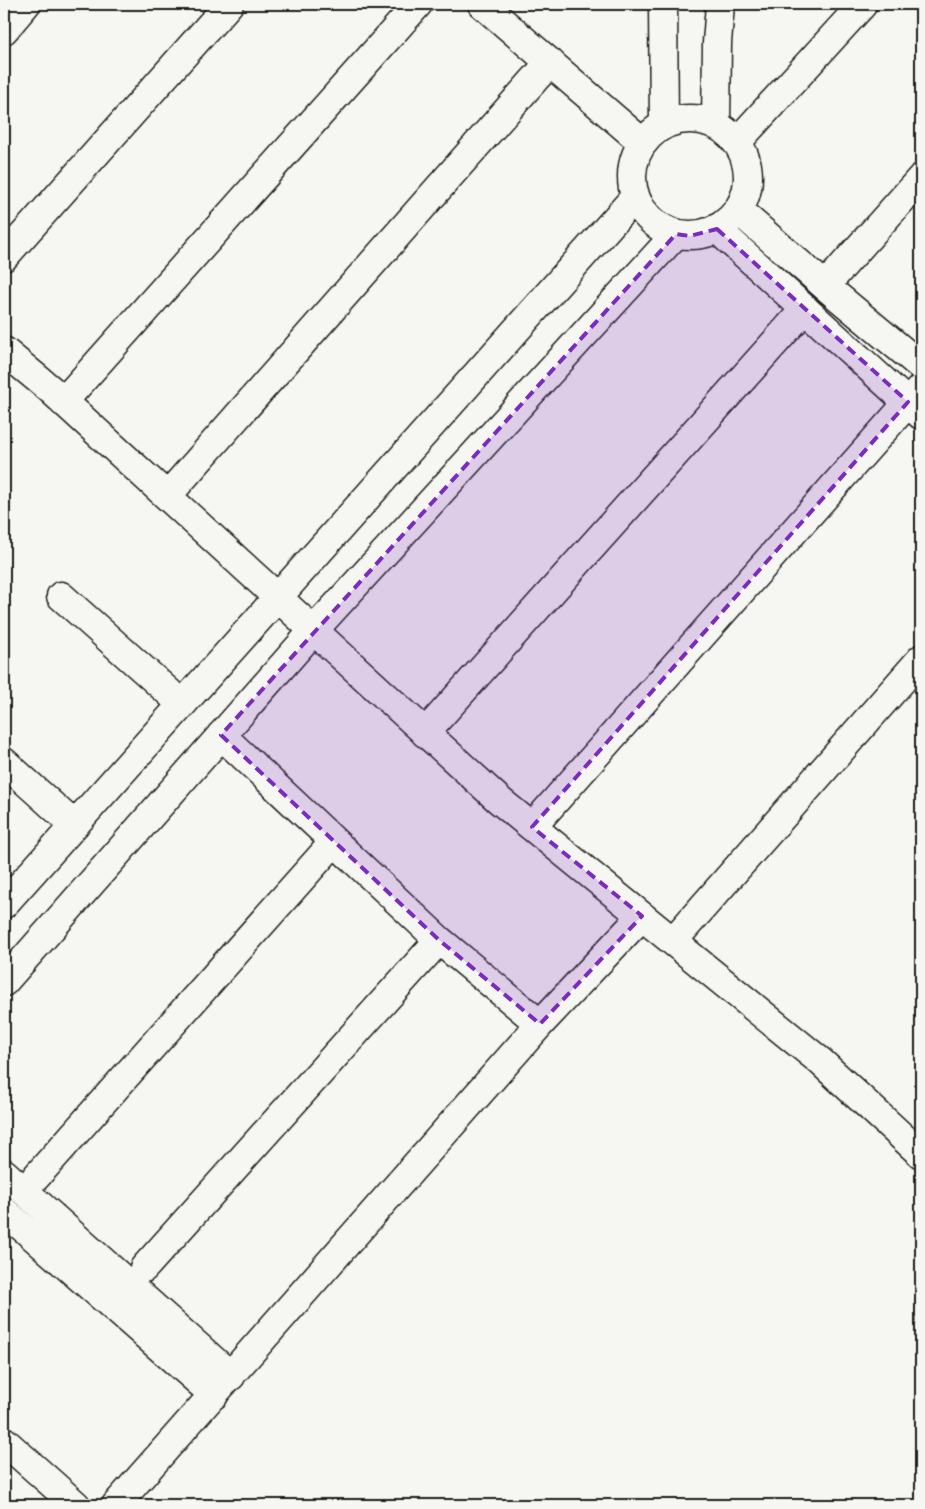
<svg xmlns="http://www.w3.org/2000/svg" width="925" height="1509" viewBox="0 0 925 1509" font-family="'Patrick Hand',sans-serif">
<rect width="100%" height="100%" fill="#f6f6f2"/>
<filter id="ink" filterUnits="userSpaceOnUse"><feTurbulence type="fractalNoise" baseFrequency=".02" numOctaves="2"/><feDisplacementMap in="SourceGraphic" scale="10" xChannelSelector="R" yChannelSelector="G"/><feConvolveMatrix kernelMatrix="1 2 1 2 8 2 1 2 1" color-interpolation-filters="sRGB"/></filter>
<g filter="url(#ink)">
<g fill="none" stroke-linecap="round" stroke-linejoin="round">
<defs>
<path id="minor" d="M482,4L643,143
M663,4L664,125
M4,30L26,4
M632 177a58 58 0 1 1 116 0a58 58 0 1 1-116 0Z
M716,125L717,43L720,4
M737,142L863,4
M739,211L825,286L921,366
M717,229L921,415
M4,257L229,4
M825,286L921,178
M4,351L50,389L499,800L820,1061L921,1154
M63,402L418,4
M167,496L550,62
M61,596L182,704
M425,733L805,309
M221,735L439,940L540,1024
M4,762L74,825
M532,827L921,388
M4,904L635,197
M673,941L921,659
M4,982L314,630L676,234
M4,1173L231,1376
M36,1177L334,842
M4,1211L214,1395
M144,1268L439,940
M4,1441L76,1505
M116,1505L540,1024L642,916"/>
</defs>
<!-- minor casing -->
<use href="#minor" stroke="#1c1c1c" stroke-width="31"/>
<!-- minor -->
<use href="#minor" stroke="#f6f6f2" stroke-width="28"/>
</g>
</g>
<!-- marked area -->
<path fill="#7b2cbf" fill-opacity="0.2" stroke="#7b2cbf" stroke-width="4" stroke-dasharray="10 6" stroke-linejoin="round" d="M717,229L908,402L532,827L642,916L540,1024L439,940L221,735L676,234L690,236Z"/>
<!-- margin -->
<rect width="925" height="1509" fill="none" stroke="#f6f6f2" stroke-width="20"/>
<rect x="10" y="10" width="905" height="1489" fill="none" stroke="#1c1c1c" stroke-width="2" filter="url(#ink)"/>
</svg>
